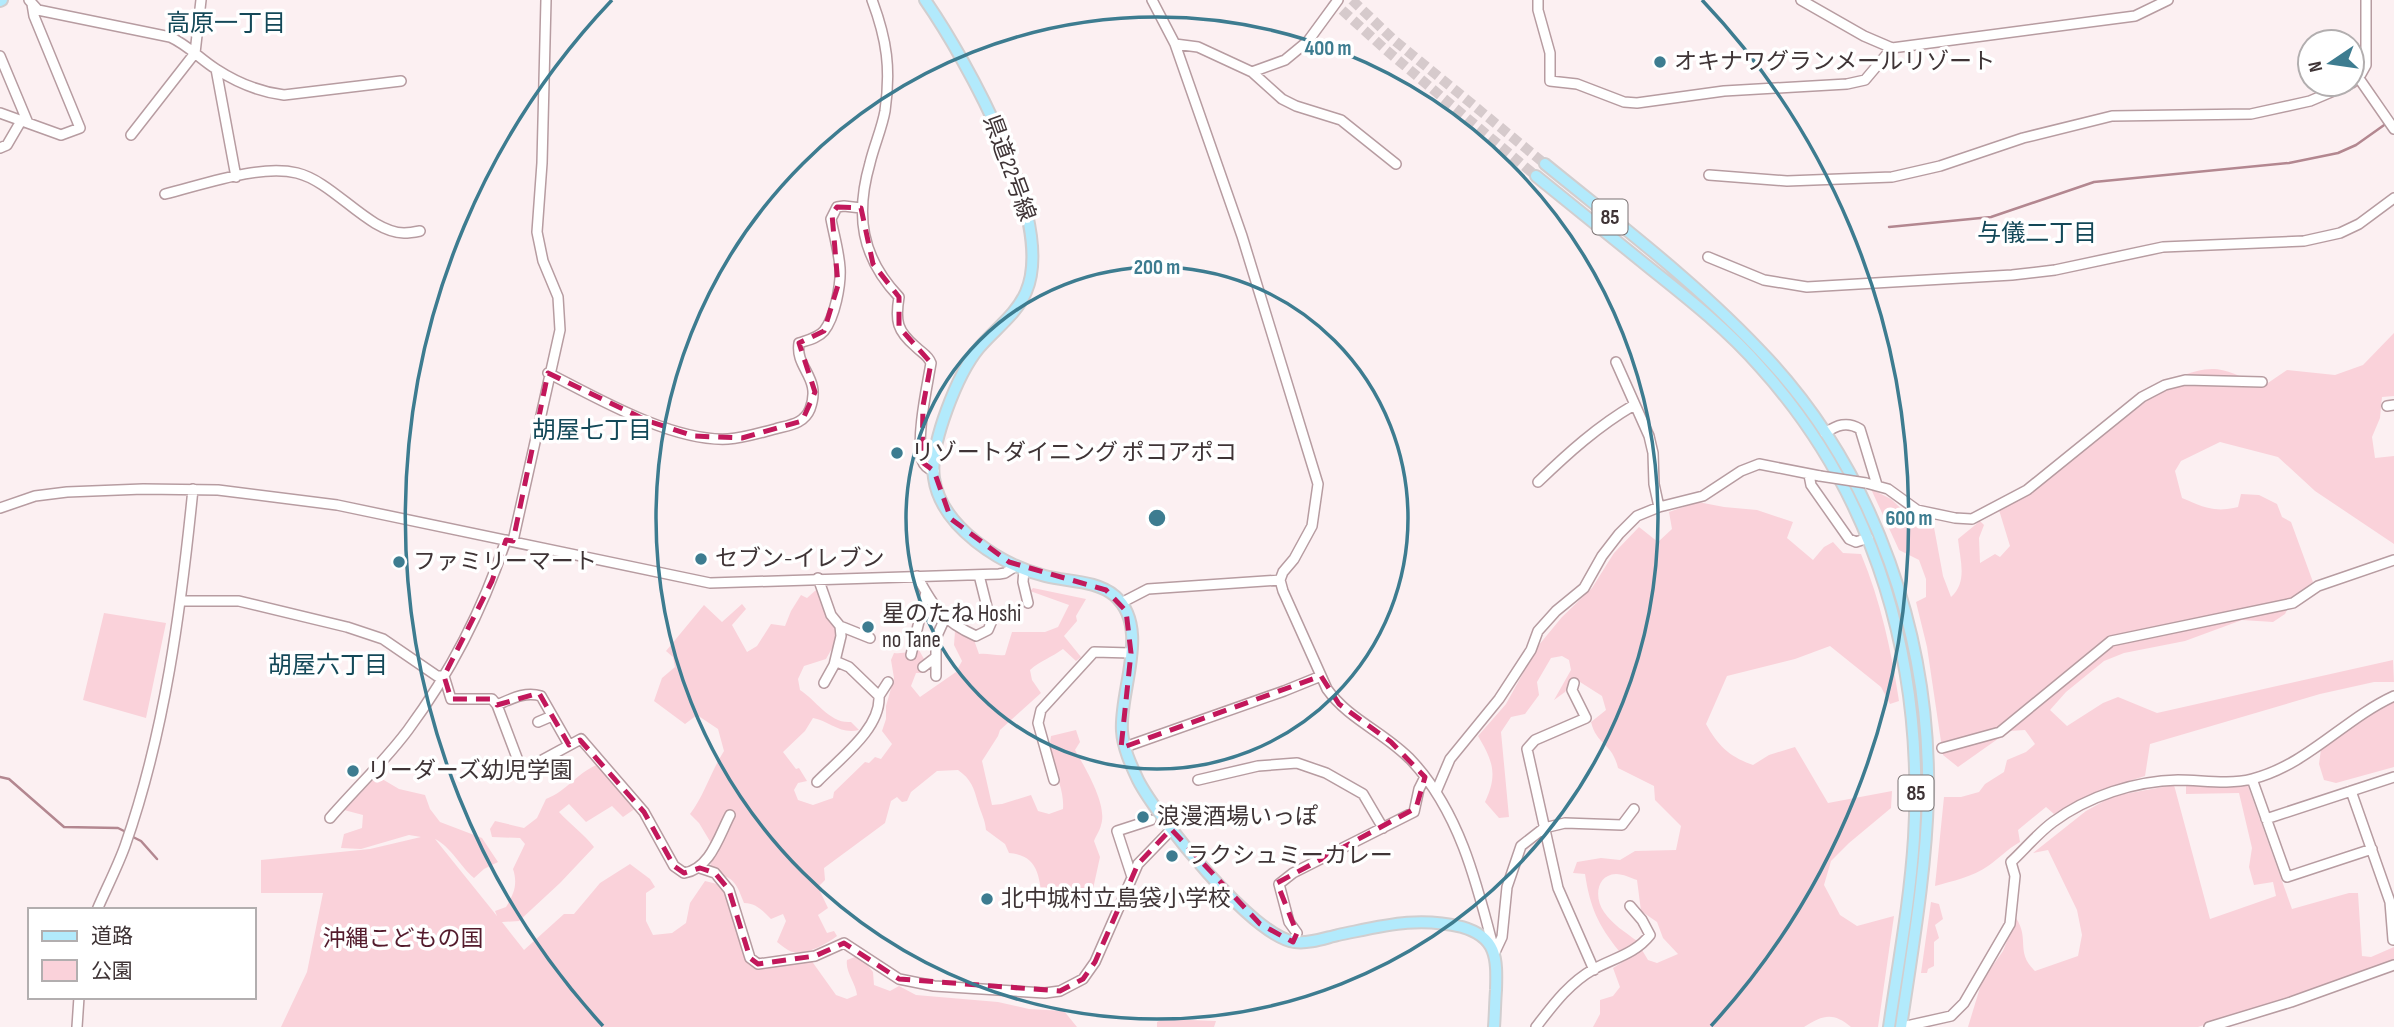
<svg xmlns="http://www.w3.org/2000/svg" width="2394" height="1027" viewBox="0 0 2394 1027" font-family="'Sofia Sans Condensed','Noto Sans JP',sans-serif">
<rect width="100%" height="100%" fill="#fcf0f2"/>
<!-- green -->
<path fill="#fad2da" d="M2394,333V396L2382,397L2380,418L2372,437L2375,458L2394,456V544L2315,491L2278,457L2220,442L2181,461L2175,471L2182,498C2203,507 2215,513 2238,507L2241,494L2259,495L2277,504L2282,517L2291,522L2313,582L2293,597L2285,614L2273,622L2242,620L2185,641L2124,653L2104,661L2066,692L2050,710L2067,726L2103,703L2118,697L2157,713L2393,660L2394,682H2374L2320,694L2150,744L2145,776L2098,791L2054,814L2046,807L2018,830L2020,842C2006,850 2001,857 1988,866C1973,877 1952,881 1935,886L1944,797H1961L1979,792L1985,784L2004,772L2007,760L2026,752L2035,744L2025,730L2009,731L1958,767L1943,755L1927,647L1916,602L1926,597V579L1919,560L1899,550L1871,489L1891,499L1910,517L1933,522L1943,576L1951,597C1968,582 1960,560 1958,539L1980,521L1984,525L1979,538L1980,563L1995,554L2000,557L2010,546L1999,510L2032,491L2176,378C2216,362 2225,369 2262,387L2287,370L2335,375L2363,365Z
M1698,502L1724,507L1757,510L1793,522L1787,538L1813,560L1824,547L1833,542L1843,553L1861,554C1881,602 1891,650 1899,701L1890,704L1881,687L1830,646L1795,659L1727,676L1706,724C1718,746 1730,757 1753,765L1769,755L1795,747L1828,803L1892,791L1891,808L1849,843L1831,861L1824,885L1840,915L1857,926L1894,916L1878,1027H1851C1833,1012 1823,1015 1804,1027H1593L1600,1014V1000L1613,996L1620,987L1613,968L1642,950L1648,960L1657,963L1678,954L1663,938L1657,922L1641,911L1637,880C1631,878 1623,874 1616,874C1596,875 1594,898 1604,912C1612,924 1625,932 1637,941L1619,951C1598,925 1590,907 1585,874L1573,873L1577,862L1601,858L1620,860L1635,851L1676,850L1681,826L1655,800L1654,786L1618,768C1612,742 1597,746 1591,722L1606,710L1602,696L1580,682L1572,680L1565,692L1554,700L1571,670L1569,660L1562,656L1551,658L1537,682L1539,695L1525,714L1511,717L1501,732L1509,817L1499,818L1485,802C1498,775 1493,761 1478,736L1506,704L1538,646L1562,617L1592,588L1614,553L1639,527L1658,542L1672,529L1669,512Z
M1033,588L1086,599L1076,616L1077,621L1064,636L1081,657L1076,661L1063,649C1052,657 1040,661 1030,670L1032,680L1041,693L1000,730L998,736L982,761L992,805L1002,804L1031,795L1038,811L1049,814L1063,809C1065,783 1046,761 1051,736L1076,730L1080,742L1075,750C1085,768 1108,805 1101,825C1100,830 1096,836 1094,841L1100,857L1093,889L1084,888L1063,899L1053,895L1043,904C1039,879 1040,855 1009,853L1005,844L986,830C985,819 981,813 978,803C974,788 971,779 958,770L937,771L911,792L907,801L902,802L897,797L891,801L885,823L824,868L825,880L818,887L828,908L818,915L827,933L834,931L837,936C827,944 806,955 793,952C788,951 781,945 777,942L786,921L783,914L771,919C763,911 756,903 744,903C735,879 732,876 707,872L734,814L728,812L711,843L699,823L690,814C704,796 711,771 724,751L718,729L697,715L685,724L654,701L662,678L675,667L673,657L666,651L704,605L722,622L742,604L746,609L732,625L747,652L757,646L771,624L785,626L791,611L801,595L807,598L816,590C822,602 838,626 836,638C835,645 829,653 826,659L804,666L798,679L800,690C816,700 830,724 851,722L859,730C841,735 829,721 813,718L805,731L783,752L796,769L799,768L807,781L798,783L794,790L798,800L813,805L833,798L834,792L865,762L869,763L875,757L881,759L892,744L882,731L886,719V706L894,678L891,660L894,653C904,654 909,651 919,650L924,659L923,673H916L911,686L920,697L956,672L962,661L954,645L955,631L974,640L979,654C988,653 996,656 1005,655L1012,632H1045L1058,627L1069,605L1030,591Z
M104,613L166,623L146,718L83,700Z
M2394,701V767L2336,783L2324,780L2319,764L2321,749L2375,711Z
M599,764L636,808L623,817L612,806L586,822L569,804L559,812C570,824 584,834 594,847L560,883L519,921L502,922L524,950L564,914H574L600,883L630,864L650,879L655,887L646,893V921L653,935L672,933L686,923L690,903L705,881L729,887L755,967L811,960L836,995L847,999L857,995C856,983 845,972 847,960L860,955L873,972L874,985L890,991L899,986L916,995L998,1002L1029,1009L1064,1011L1077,1027H281L307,972L323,893H261V860L370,849L421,837L409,835L361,849L341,848L344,834L362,828L363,815L344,810L377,776L399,789L425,795L430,809L440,822L482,838L498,862L484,869L474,878C460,866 451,847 435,839L497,916L495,911L506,907C514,894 518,884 513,869L525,844L520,838L492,837L490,829L495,821L524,828L537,818L546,799C567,791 579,771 599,764Z
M2186,784L2210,787L2248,786L2292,909L2349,893H2358L2362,956L2371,957L2394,947V962L2198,1027H1968L1982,981L2003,951L2016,918C2030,939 2015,952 2035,971L2078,956L2082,935L2077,910L2048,850L2033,853L2086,811L2113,796L2174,785L2210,919L2276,896L2273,882L2254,885L2249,867L2252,848L2239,793L2186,794Z
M1931,902L1939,904L1943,919L1935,925L1939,938L1934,942V966L1928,969L1927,973H1921Z
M1163,1019L1216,1021L1214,1027H1157V1022Z"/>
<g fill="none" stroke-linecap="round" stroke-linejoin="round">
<!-- stream -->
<path stroke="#b38790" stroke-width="2.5" d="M1889,227L1991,217L2094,182L2289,163L2338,153L2356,145L2387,123
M0,777L9,779L64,827L118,828L126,832
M131,836L141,841L157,859"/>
<!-- major-tunnel -->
<path stroke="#d6cacc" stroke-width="10" stroke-dasharray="10 5" stroke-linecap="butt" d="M1331,0L1386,50L1536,176
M1352,0L1394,40L1545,164"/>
<defs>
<path id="minor" d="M29,0L38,10L170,37C188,45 200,59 216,69C236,82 260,92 284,95L401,81
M872,0C887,40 891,69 885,111C882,128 874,146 870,163C855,215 861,257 899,297C895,321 897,331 916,347C922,353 928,355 931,363C927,387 916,437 922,460C924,466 928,469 934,471
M1152,0L1175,44L1242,236L1318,484L1312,526L1294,559L1283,572L1280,580L1283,591L1327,689C1349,720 1386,733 1412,761C1460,813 1477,884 1494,950
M1538,0V10L1550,53V81L1577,84L1624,102L1637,103L1724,91L1847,84L1865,80L1892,48
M1801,0L1864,36L1892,48L2135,16L2168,0
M1175,44L1198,47L1252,72L1285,60L1308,41L1338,0
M0,56L28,123
M216,69L236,177
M1252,72L1282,99L1296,106L1341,120L1396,164
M2358,77L2394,129
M2352,83L2361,74L2366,65V0
M0,113L61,135L80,128L34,16L32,4
M131,135L195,53L201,0
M0,148L7,145L21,121
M1709,175L1787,181L1892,177L1940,166L2023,138L2112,116L2251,114L2310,101L2350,84
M165,194C202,185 259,164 297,173C334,182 368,232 404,233C409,233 415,232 420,231
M1708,257L1764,280L1807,287L2012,275L2055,270L2163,247L2304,241L2340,233L2359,224L2394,198
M1616,362L1649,436L1653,453L1654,484L1659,507
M548,373C597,398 672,442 728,439C744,438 759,433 775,429C789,425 804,424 810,409C822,377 795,369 799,343C808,340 818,338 824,331C835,317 841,285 840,268C839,252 834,235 831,219L837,207L844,206L861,208
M2387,406L2394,405
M1825,433C1837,425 1847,421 1860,429L1877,485
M1809,475L1811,485L1849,539L1856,542L1868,538
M1538,482C1568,453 1598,426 1634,405
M1866,483L1888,489L1917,510L1955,518L1972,519L2027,490L2142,397L2165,385L2185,380L2262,382
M0,508L35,496L67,492L143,489L218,490L337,505L710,583L999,574L1005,573L1016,566
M513,541L560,330L558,297L543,261L537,232L542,163L546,0
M1024,569L1023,582L1028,603
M917,576C934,608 943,621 976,636L988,630L991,623L979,575
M818,578L831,615L840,626L841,636L834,665L824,683
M181,601H239L347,627L383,639L437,676H444
M1121,603L1148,589L1280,580
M840,626L870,638
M911,655L926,592
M923,667L936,657
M444,676L451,699H492L497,705L522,771L581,739L644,812L674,866L684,873C710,869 719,836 730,815
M936,676V638L945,618
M1574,683L1572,690L1586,718L1535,740L1527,749L1558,888L1594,970
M879,696L888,682
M497,705C511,699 525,691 541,696L569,745
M538,722L552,716
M1125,747L1284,691L1321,676
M1942,748L2000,732L2111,641L2293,603L2318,586L2394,560
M2252,779L2287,877L2372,849
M1054,780L1038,723L1041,710L1094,652L1131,653
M1198,780L1258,766L1297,763L1326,773L1363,794L1383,828
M817,782C839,759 881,729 879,696L849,667L835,661
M2351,791L2390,902L2393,940
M1436,792L1450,759L1499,699L1531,650L1538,631L1556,611L1584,588L1602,556L1619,534L1637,516L1659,507L1703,496L1741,471L1759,464L1820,476
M330,818C355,789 385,761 408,730C451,672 483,609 506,540
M2266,819L2394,777
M700,868L715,873L729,890L750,958L758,964L815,956L844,943L899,979L934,986L1045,993L1060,991L1083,979L1095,962L1138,864L1172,829
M1132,877L1117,831L1151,820
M97,910C106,889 117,868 125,846C165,732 181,609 193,489
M1293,942L1297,933L1289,922L1279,884L1293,873L1414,812L1419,789L1425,777
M1495,952L1502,937L1507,887L1521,846L1544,828L1565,823L1622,825L1634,809
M77,1027L79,997
M1536,1027C1553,1005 1569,983 1594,969C1614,958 1635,954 1650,935L1642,920L1630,906
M1902,1027L1951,1016L1964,1003L2010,924L2015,876L2011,862C2025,849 2038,833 2053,822C2088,796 2135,781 2178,780C2202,780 2228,785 2252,779C2307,765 2344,719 2394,696
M2209,1027L2291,1002L2394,965"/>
<path id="major" d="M925,0C966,59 1057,221 1026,292C1016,315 995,329 979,348C958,373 929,445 934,478C941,527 1001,565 1045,576C1068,582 1096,580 1115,596C1151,628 1119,691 1122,731C1123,748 1131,765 1138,780C1157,817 1253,937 1295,942C1309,944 1325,938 1338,935C1383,926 1416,916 1462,927C1497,937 1497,958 1496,990C1495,1002 1495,1015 1494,1027
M0,1L2,0
M1545,164C1621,226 1701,286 1768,359C1876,476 1931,638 1928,796C1926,873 1912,951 1901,1027
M1536,176C1574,207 1613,238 1651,269C1690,300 1729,331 1761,368C1878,498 1924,666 1914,838C1910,901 1898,965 1889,1027"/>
</defs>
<!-- minor casing -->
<use href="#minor" stroke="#b79ca1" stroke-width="12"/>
<!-- major casing -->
<use href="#major" stroke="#d1cecf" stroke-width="14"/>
<!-- minor -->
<use href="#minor" stroke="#fff" stroke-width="9"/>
<!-- major -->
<use href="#major" stroke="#b2eafc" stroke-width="10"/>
<defs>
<path id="minor-bridge" d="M1820,476L1866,483"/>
</defs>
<!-- minor-bridge casing -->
<use href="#minor-bridge" stroke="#b79ca1" stroke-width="12" stroke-linecap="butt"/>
<!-- minor-bridge -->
<use href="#minor-bridge" stroke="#fff" stroke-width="9"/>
</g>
<!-- marked area -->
<path fill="none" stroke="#c2185b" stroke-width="5" stroke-dasharray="14 9" stroke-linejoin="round" d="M837,207L861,208L873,264L899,297V327L931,363L923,406L922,462L934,471L951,519L1009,562L1106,590L1126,611L1131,653L1121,748L1321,676L1339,704L1391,742L1425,777L1416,808L1277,883L1297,933L1293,942L1260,924L1171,829L1138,864L1095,962L1083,979L1060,991L899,979L844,943L815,956L758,964L750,958L729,890L715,873L700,868L684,873L674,866L644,812L580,740L569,745L539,693L497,705L492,699H451L444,676L492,581L506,540L513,541L548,373L648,421L694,436L742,438L802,421L815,392L799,343L824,331L838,285L832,214Z"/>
<!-- distance rings -->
<g fill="none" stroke="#3d7c90" stroke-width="3.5">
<circle cx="1157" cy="518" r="251"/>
<circle cx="1157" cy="518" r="501"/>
<path d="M603 1026A752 752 0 0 1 612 0M1702 0A752 752 0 0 1 1711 1026"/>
</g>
<!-- markers -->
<g fill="#3d7c90" stroke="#fff" stroke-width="2.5">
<circle cx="1660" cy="62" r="7"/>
<circle cx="897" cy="453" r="7"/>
<circle cx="701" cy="559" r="7"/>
<circle cx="399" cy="562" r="7"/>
<circle cx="868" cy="627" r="7"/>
<circle cx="353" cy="771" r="7"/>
<circle cx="1143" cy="817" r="7"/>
<circle cx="1172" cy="856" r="7"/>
<circle cx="987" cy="899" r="7"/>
</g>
<g text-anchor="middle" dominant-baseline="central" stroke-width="7" stroke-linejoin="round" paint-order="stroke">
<!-- shield labels -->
<g fill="#fff" stroke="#797172" stroke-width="2">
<rect x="1592.5" y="199.5" width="35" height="35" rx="5"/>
<rect x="1898.5" y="775.5" width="35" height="35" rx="5"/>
</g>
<g font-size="21" font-weight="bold" fill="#3f3436">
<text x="1610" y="217">85</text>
<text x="1916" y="793">85</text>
</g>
<!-- poi labels -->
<g font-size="23" fill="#3f3436" stroke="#fff" text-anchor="start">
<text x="1674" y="62">オキナワグランメールリゾート</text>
<text x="911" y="453">リゾートダイニング ポコアポコ</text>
<text x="715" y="559">セブン-イレブン</text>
<text x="413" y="562">ファミリーマート</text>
<text x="882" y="614">星のたね Hoshi<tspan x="882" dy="26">no Tane</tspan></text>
<text x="367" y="771">リーダーズ幼児学園</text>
<text x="1157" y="817">浪漫酒場いっぽ</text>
<text x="1186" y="856">ラクシュミーカレー</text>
<text x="1001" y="899">北中城村立島袋小学校</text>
</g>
<!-- street labels -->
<g font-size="23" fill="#3f3436" stroke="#fff">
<text transform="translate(1009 168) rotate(70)">県道22号線</text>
</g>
<!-- park labels -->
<g font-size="23" fill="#531b2c" stroke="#fff">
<text x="403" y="939">沖縄こどもの国</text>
</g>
<!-- neighbourhood labels -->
<g font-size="24" fill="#134858" stroke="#fff">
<text x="226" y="23">高原一丁目</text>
<text x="2037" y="233">与儀二丁目</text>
<text x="592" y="430">胡屋七丁目</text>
<text x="328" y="665">胡屋六丁目</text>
</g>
</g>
<circle cx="1157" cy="518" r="10" fill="#3d7c90" stroke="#fff" stroke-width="3.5"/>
<g font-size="21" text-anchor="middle" font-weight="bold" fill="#3d7c90" stroke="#fff" stroke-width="7" stroke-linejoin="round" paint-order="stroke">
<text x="1328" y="55">400 m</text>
<text x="1157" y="274">200 m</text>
<text x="1909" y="525">600 m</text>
</g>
<!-- legend -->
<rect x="28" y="908" width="228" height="91" fill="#ffffff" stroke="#b2aeaf" stroke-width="2"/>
<rect x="42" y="931" width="35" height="10" fill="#b2eafc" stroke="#b2aeaf" stroke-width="2"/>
<text x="91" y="943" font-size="21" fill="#3f3436">道路</text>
<rect x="42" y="960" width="35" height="21" fill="#fad2da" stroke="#b2aeaf" stroke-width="2"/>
<text x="91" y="978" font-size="21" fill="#3f3436">公園</text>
<!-- north arrow -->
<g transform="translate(2331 63) rotate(257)"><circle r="33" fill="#ffffff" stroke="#b2aeaf" stroke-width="2"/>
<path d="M0-5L12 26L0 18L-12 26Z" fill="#3d7c90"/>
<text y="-10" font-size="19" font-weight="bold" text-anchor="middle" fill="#3f3436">N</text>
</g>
</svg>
